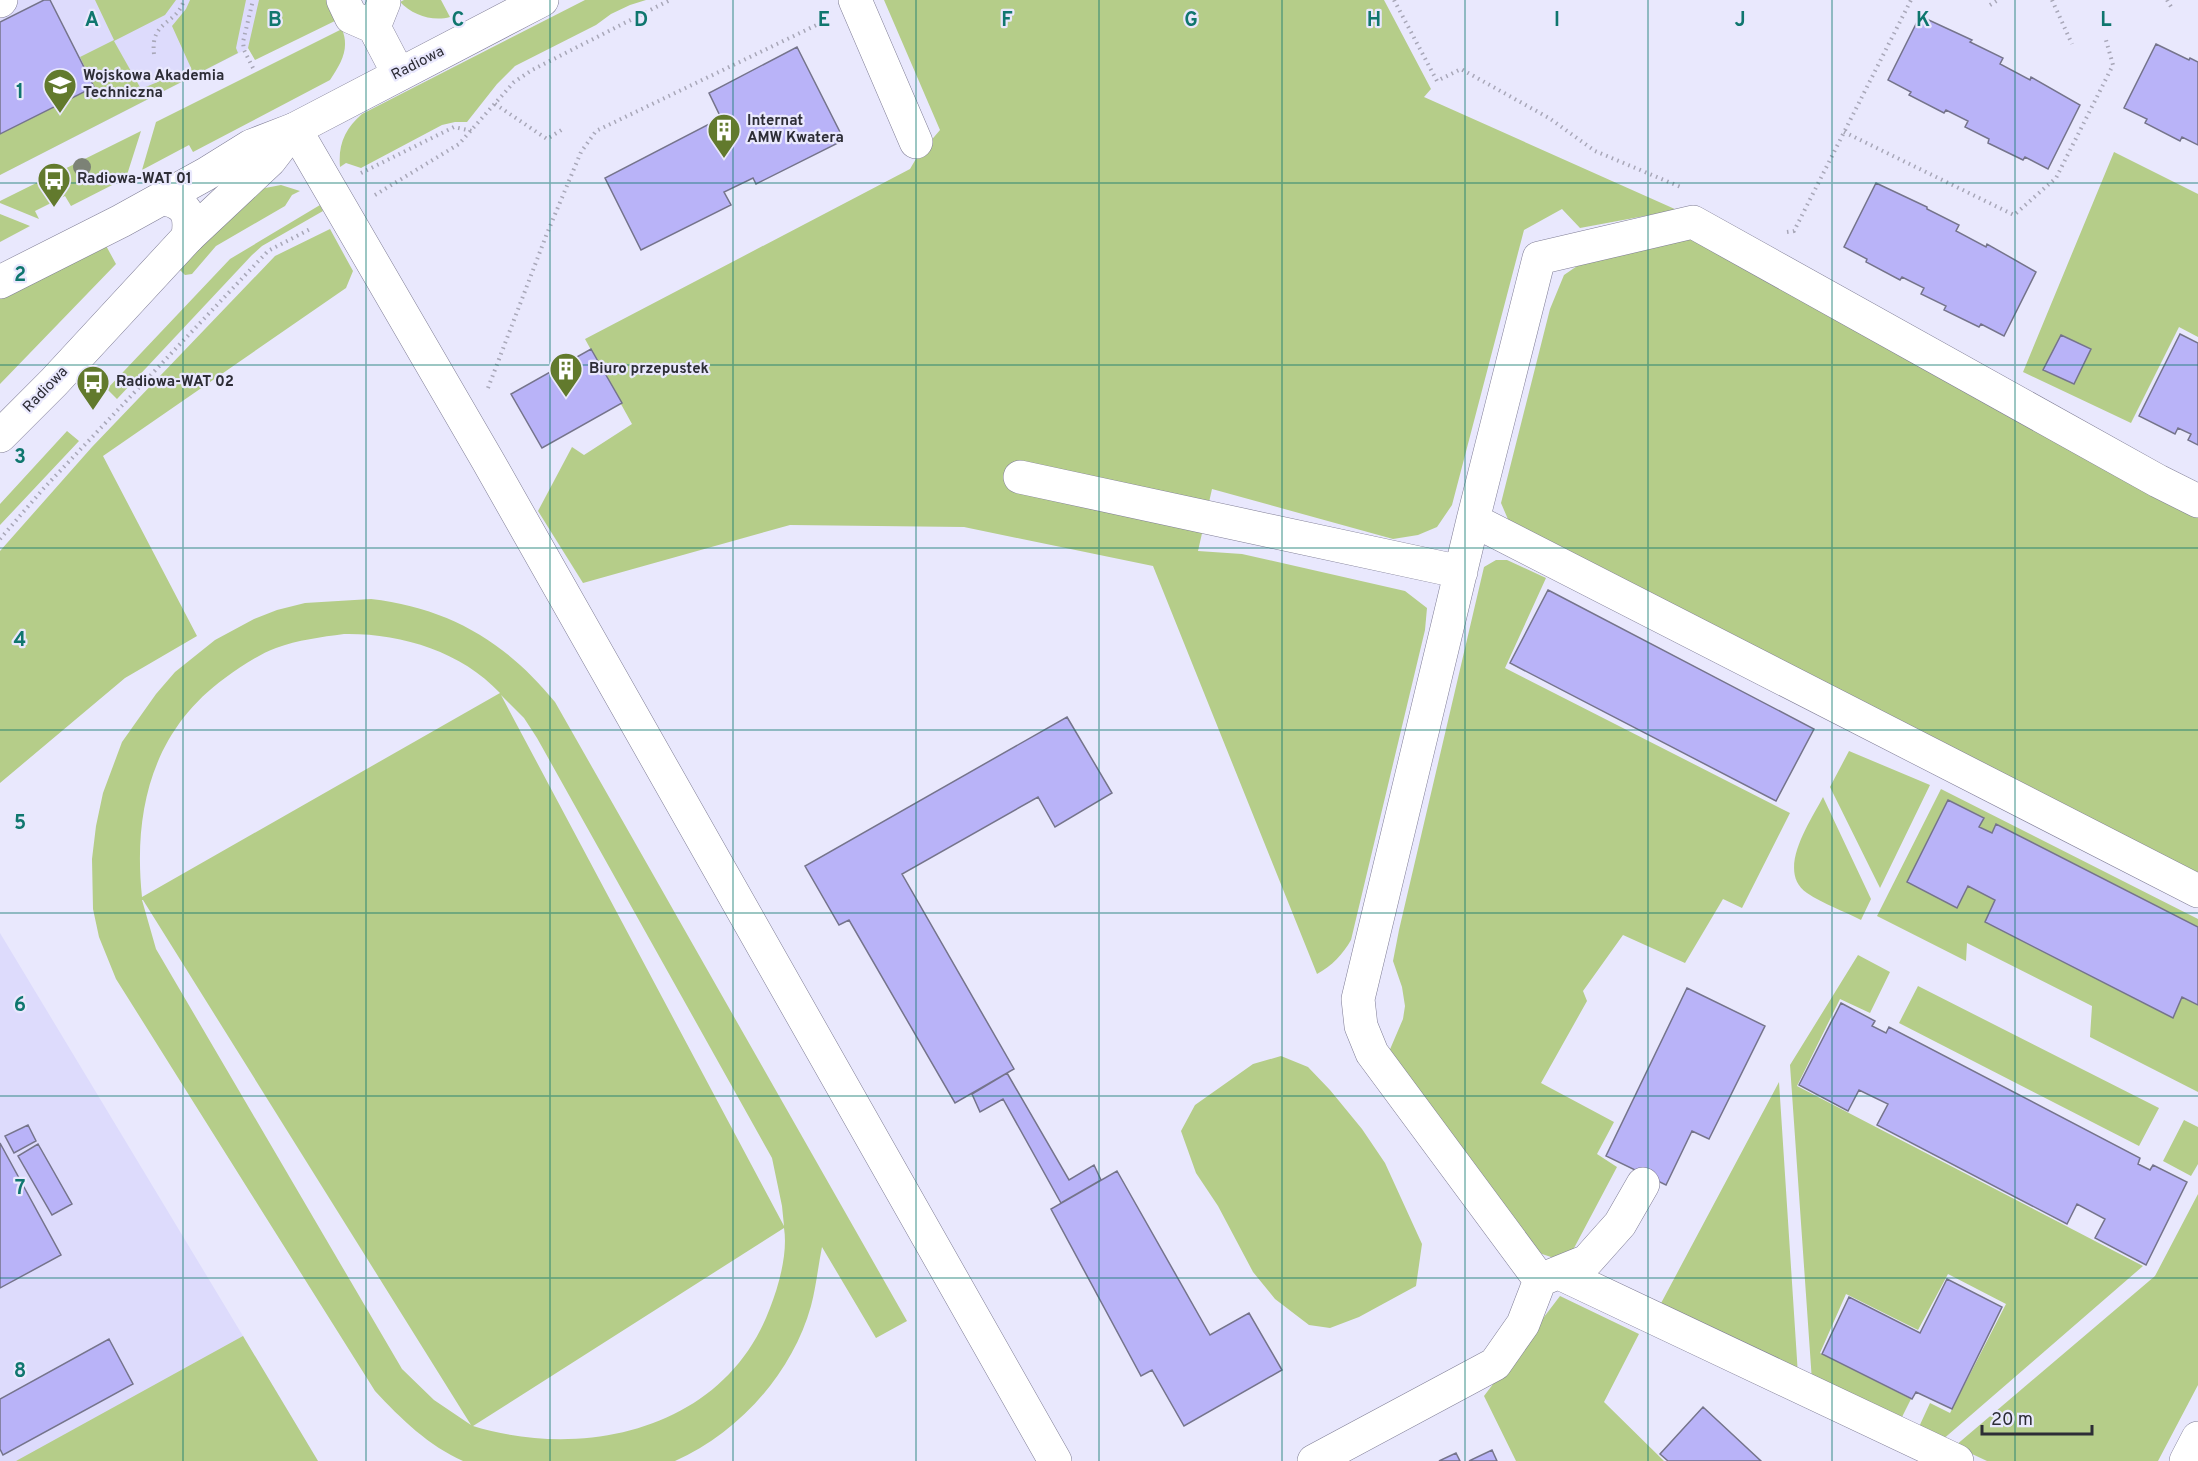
<svg xmlns="http://www.w3.org/2000/svg" width="2198" height="1461" viewBox="0 0 2198 1461" font-family="Overpass,sans-serif">
<rect width="100%" height="100%" fill="#e9e8fd"/>
<!-- built -->
<path fill="#dddbfc" d="M0,0H320L325,9L0,175Z
M0,933L243,1336L318,1461H0Z"/>
<!-- green -->
<path fill="#b5cd89" fill-rule="evenodd" d="M95,0H176L165,15L114,41L141,89L191,68L172,26L186,9L190,0H246L236,48L238,53L0,175V134L94,87L80,57L114,40Z
M259,0H332L341,18L255,60L248,48Z
M404,0H441L450,17C433,22 412,15 400,2Z
M585,0H646L630,5L611,14L596,25L515,66L497,84L467,122H455L442,125L361,168L346,163L340,167C338,144 345,129 362,114Z
M884,0H1384L1431,89L1424,97L1677,210L1580,228L1562,209L1524,230L1452,505L1437,527L1418,535L1393,539L1212,489L1198,551L1242,554L1405,591L1427,608L1425,630L1351,940C1343,954 1332,966 1317,974L1153,566L964,527L790,525L583,583L538,511L572,447L584,455L632,424L585,339L910,169L917,157L940,130Z
M342,29C350,49 341,63 330,80L193,152L189,145L142,170L156,122Z
M141,131L126,178L71,206L65,196L35,211L39,219L0,203V201Z
M2114,152L2198,194V337L2179,327L2131,423L2023,372Z
M281,185L300,191L292,195L285,206L216,246L192,274L185,275L178,268L260,189Z
M320,205L323,211L262,246L252,255L117,399L107,389L230,259Z
M0,214L30,226L0,242Z
M330,229L353,271L346,288L103,456L197,636L125,678L0,783V551L92,447L275,256Z
M1678,231L2198,512V883L1510,524L1501,503L1550,309L1564,275L1583,262Z
M104,242L116,264L0,384V297Z
M67,431L79,441L0,525V504Z
M1496,560H1507L1546,578L1505,668L1790,813L1742,908L1723,899L1685,963L1623,935L1583,991L1587,1001L1541,1083L1614,1122L1597,1154L1617,1167L1573,1250L1557,1259L1542,1254L1522,1235L1388,1054L1403,1019L1405,1006L1402,987L1393,961L1399,930L1484,567Z
M371,599C449,608 506,642 555,702L907,1321L876,1338L822,1247C818,1267 816,1287 811,1306C792,1374 738,1433 675,1461H463C429,1446 401,1419 375,1391L116,979L99,937L93,909L92,859L96,826L103,793L122,742L156,694L175,672L215,640L254,619L277,610L305,603ZM344,634C400,633 461,651 500,693L142,897C133,811 152,731 225,678C241,666 258,655 276,648C298,640 321,637 344,634ZM501,695L524,718L537,738L772,1158L782,1206L784,1226ZM142,900H143L471,1425L434,1400L402,1369L156,949ZM784,1228C788,1253 779,1285 770,1308C726,1428 587,1461 473,1426Z
M1849,751L1930,785L1880,888L1830,787Z
M1941,789L2198,919V1092L2090,1037L2092,1006L1967,943L1966,961L1877,916Z
M1823,797L1871,899L1861,920C1844,911 1823,904 1807,893C1775,871 1811,821 1823,797Z
M1858,955L1890,972L1870,1013L1840,999L1797,1086L2143,1266L1941,1441L1918,1429L1930,1403L1950,1413L2006,1304L1948,1274L1918,1330L1846,1294L1820,1353L1911,1399L1900,1421L1812,1381L1790,1065Z
M1918,986L2159,1108L2139,1146L1899,1023Z
M1281,1056L1308,1067L1330,1090L1362,1129L1385,1163L1422,1244L1416,1286L1359,1317L1330,1328L1309,1325L1275,1299L1253,1272L1218,1206L1196,1173L1181,1131L1195,1105L1253,1064Z
M1779,1082L1798,1375L1659,1307Z
M2184,1120L2198,1127V1164L2191,1176L2163,1161Z
M2198,1194V1385L2158,1461H1987L1955,1446L2155,1276Z
M1560,1296L1639,1334L1604,1402L1664,1461H1516L1484,1396Z
M243,1336L318,1461H16Z"/>
<!-- building -->
<path fill="#b9b3f8" stroke="#75748b" stroke-width="1.5" d="M44,0H50L94,87L0,134V22Z
M1920,16L1972,40L1970,42L2003,58L2000,64L2030,80L2031,77L2080,105L2048,169L2025,157L2023,160L1988,143L1989,139L1965,127L1968,121L1946,110L1944,113L1909,95L1911,92L1888,80Z
M2156,44L2189,60L2190,58L2198,62V145L2182,137L2180,141L2145,123L2147,119L2124,108Z
M797,47L844,140L756,184L753,178L724,192L731,205L641,250L605,178L721,118L709,93Z
M1876,183L1927,207V209L1959,225L1956,231L1986,247L1987,244L2036,272L2004,336L1981,324L1979,327L1944,310L1946,306L1921,294L1924,288L1902,277L1900,280L1866,262L1867,259L1844,247Z
M2180,334L2198,343V445L2188,440L2191,434L2178,428L2175,434L2139,416Z
M2061,335L2091,349L2074,384L2043,370Z
M591,349L622,403L542,448L511,394Z
M1548,590L1814,729L1776,801L1510,663Z
M1067,717L1112,793L1055,827L1038,797L902,874L1014,1069L955,1103L849,920L839,925L805,866Z
M1948,800L1984,818L1979,827L1992,833L1996,824L2198,927V1005L2182,997L2173,1018L1985,922L1995,900L1968,886L1957,908L1907,882Z
M1687,988L1765,1026L1709,1139L1692,1131L1666,1185L1606,1156Z
M1841,1003L1875,1021L1872,1026L1886,1033L1889,1027L2140,1158L2138,1164L2150,1170L2153,1165L2187,1182L2146,1265L2095,1238L2105,1219L2077,1204L2067,1224L1877,1125L1888,1104L1859,1090L1848,1111L1799,1085Z
M1007,1073L1069,1180L1094,1165L1101,1180L1061,1203L1003,1099L980,1112L972,1094Z
M28,1125L36,1141L14,1153L5,1136Z
M0,1143L61,1255L0,1288Z
M38,1144L72,1204L52,1215L18,1156Z
M1117,1171L1210,1335L1249,1313L1282,1370L1184,1426L1152,1370L1141,1376L1051,1209Z
M1947,1279L2002,1307L1952,1409L1916,1392L1912,1399L1822,1354L1849,1297L1920,1333Z
M109,1339L133,1384L3,1455L0,1449V1399Z
M1703,1407L1761,1461H1668L1660,1454Z
M1492,1450L1497,1461H1469Z
M1456,1453L1460,1461H1439Z"/>
<g fill="none" stroke-linecap="round" stroke-linejoin="round">
<defs>
<path id="minor" d="M343,0L351,17L374,27L398,73
M855,0L916,142
M0,1L1,0
M374,27L384,2L383,0
M295,129L488,461L1055,1461
M163,198C187,205 191,213 188,237
M1020,477L1461,572
M1473,520L1539,258L1693,222L2158,481L2198,501
M1559,1273L1957,1461
M1545,1278L1587,1261L1620,1224L1643,1184
M1314,1461L1495,1364L1523,1324L1540,1280L1372,1053L1361,1026L1358,999L1473,520L2198,891
M2186,1461L2198,1438"/>
<path id="major" d="M0,282L121,221L206,174L251,146L295,129L542,0
M0,436L54,382L188,237L270,160L293,130"/>
</defs>
<!-- minor casing -->
<use href="#minor" stroke="#7f7d95" stroke-width="34"/>
<!-- major casing -->
<use href="#major" stroke="#7f7d95" stroke-width="34"/>
<!-- path -->
<path stroke="#a8a7b8" stroke-width="4" stroke-dasharray="1.5 4.5" stroke-linecap="butt" d="M1394,0L1437,81L1461,69L1549,118L1595,151L1683,188
M2052,0L2072,44
M2167,0L2173,10
M1990,5L1998,0
M154,54C150,20 177,25 184,0
M253,68L244,50L243,42L253,0
M495,104L547,139L563,129
M1844,132L2014,215L2056,178L2113,65L2106,40
M361,173L454,127L472,131
M375,195L459,144L514,82L532,70L670,0
M1787,232L1794,231L1911,0
M488,388L546,236L581,152L596,131L827,20
M0,539L44,488L268,251L312,228"/>
<!-- minor -->
<use href="#minor" stroke="#fff" stroke-width="33"/>
<!-- major -->
<use href="#major" stroke="#fff" stroke-width="33"/>
</g>
<!-- trees -->
<circle fill="#7c8276" cx="82" cy="167" r="9"/>
<!-- grid -->
<path fill="none" stroke="#0f766e" stroke-width="1.5" stroke-opacity="0.55" d="M183,0V1461M366,0V1461M550,0V1461M733,0V1461M916,0V1461M1099,0V1461M1282,0V1461M1465,0V1461M1648,0V1461M1832,0V1461M2015,0V1461M0,183H2198M0,365H2198M0,548H2198M0,730H2198M0,913H2198M0,1096H2198M0,1278H2198"/>
<!-- icons -->
<defs>
<symbol id="university-pin" viewBox="-11 -11 22 30"><path d="M0 17L-7.5 6A9.5 9.5 0 1 1 7.5 6Z" fill="#627a2d" stroke="#e9e8fd"/><path d="M0-5L7-2L0 1L-7-2ZM-4 1L0 2.5L4 1V4Q0 6-4 4Z" fill="#fff"/></symbol>
<symbol id="building-pin" viewBox="-11 -11 22 30"><path d="M0 17L-7.5 6A9.5 9.5 0 1 1 7.5 6Z" fill="#627a2d" stroke="#e9e8fd"/><path d="M-4-6H4V6H1V3H-1V6H-4ZM-2.5-4.3h1.7v1.8h-1.7ZM.8-4.3h1.7v1.8H.8ZM-2.5-1h1.7V.8h-1.7ZM.8-1h1.7V.8H.8Z" fill="#fff"/></symbol>
<symbol id="bus-pin" viewBox="-11 -11 22 30"><path d="M0 17L-7.5 6A9.5 9.5 0 1 1 7.5 6Z" fill="#627a2d" stroke="#e9e8fd"/><path d="M-5-6H5V4H4V6H2V4H-2V6H-4V4H-5ZM-3.5-4V0h7V-4ZM-3.5 1.2v1.5H-2V1.2ZM2 1.2v1.5H3.5V1.2Z" fill="#fff"/></symbol>
</defs>
<g fill-rule="evenodd">
<use href="#university-pin" x="41" y="66" width="38" height="52"/>
<use href="#building-pin" x="705" y="111" width="38" height="52"/>
<use href="#bus-pin" x="35" y="160" width="38" height="52"/>
<use href="#building-pin" x="547" y="350" width="38" height="52"/>
<use href="#bus-pin" x="74" y="363" width="38" height="52"/>
</g>
<g text-anchor="middle" dominant-baseline="central" stroke-width="4.5" stroke-linejoin="round" paint-order="stroke">
<!-- street labels -->
<g font-size="15" fill="#2d2d36" stroke="#e9e8fd">
<text transform="translate(418 64) rotate(-27)">Radiowa</text>
<text transform="translate(46 390) rotate(-46)">Radiowa</text>
</g>
<!-- poi labels -->
<g font-size="15" font-weight="bold" fill="#2d2d36" stroke="#e9e8fd" text-anchor="start">
<text x="83" y="76">Wojskowa Akademia<tspan x="83" dy="17">Techniczna</tspan></text>
<text x="747" y="121">Internat<tspan x="747" dy="17">AMW Kwatera</tspan></text>
<text x="77" y="179">Radiowa-WAT 01</text>
<text x="589" y="369">Biuro przepustek</text>
<text x="116" y="382">Radiowa-WAT 02</text>
</g>
</g>
<g font-size="20" text-anchor="middle" font-weight="bold" fill="#0f766e" stroke="#e9e8fd" stroke-width="4.5" stroke-linejoin="round" paint-order="stroke">
<text x="92" y="26">A</text>
<text x="275" y="26">B</text>
<text x="458" y="26">C</text>
<text x="641" y="26">D</text>
<text x="824" y="26">E</text>
<text x="1007" y="26">F</text>
<text x="1191" y="26">G</text>
<text x="1374" y="26">H</text>
<text x="1557" y="26">I</text>
<text x="1740" y="26">J</text>
<text x="1923" y="26">K</text>
<text x="2106" y="26">L</text>
<text x="20" y="98">1</text>
<text x="20" y="281">2</text>
<text x="20" y="463">3</text>
<text x="20" y="646">4</text>
<text x="20" y="829">5</text>
<text x="20" y="1011">6</text>
<text x="20" y="1194">7</text>
<text x="20" y="1377">8</text>
</g>
<!-- scale -->
<path d="M1982 1425v9h110v-9" fill="none" stroke="#2d2d36" stroke-width="3"/>
<text x="1991" y="1425" font-size="18" fill="#2d2d36" stroke="#e9e8fd" stroke-width="4.5" paint-order="stroke">20 m</text>
</svg>
